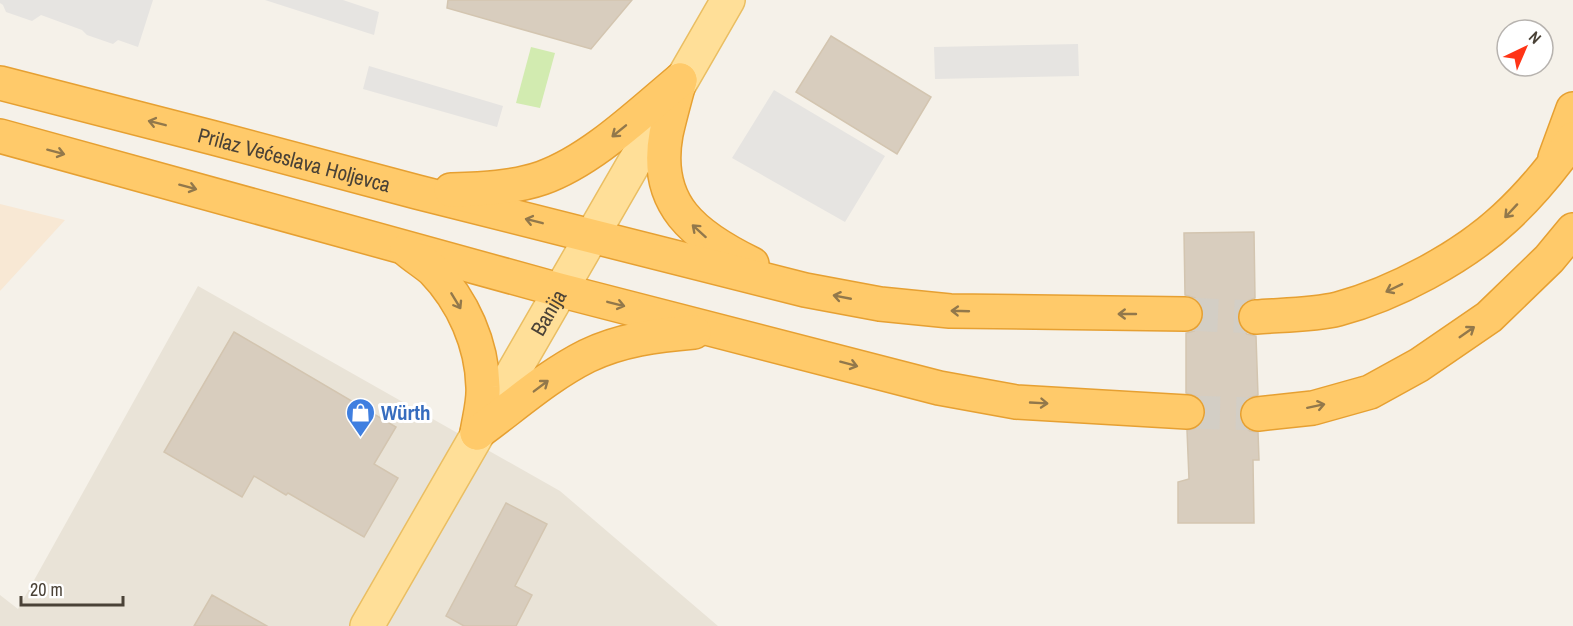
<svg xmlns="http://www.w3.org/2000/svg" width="1573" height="626" viewBox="0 0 1573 626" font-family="'Archivo Narrow',sans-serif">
<rect width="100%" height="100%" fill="#f5f1e9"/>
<!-- residential -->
<path fill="#e9e3d7" d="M198,286L560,491L718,626H0V595L18,609Z"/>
<!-- commercial -->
<path fill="#f8e8d4" d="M0,204L65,220L0,291Z"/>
<!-- green -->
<path fill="#d2ebb0" d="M531,47L555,53L540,108L516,103Z"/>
<!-- parking -->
<path fill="#e6e4e1" d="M0,0H153L138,47L118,40L113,44L87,35L82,30L41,15L32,21L6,12L3,5L0,3Z
M265,0H343L379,12L374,35Z
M1078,44L1079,76L935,79L934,47Z
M369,66L503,106L497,127L363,89Z
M774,90L885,156L845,222L732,158Z"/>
<!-- building -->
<path fill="#d8cdbe" stroke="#d3c5b0" stroke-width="1.5" d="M448,0H632L591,49L447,8Z
M831,36L931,97L897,154L796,92Z
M1254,232L1255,298L1245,302L1239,308L1237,318L1241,328L1247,334L1256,336L1258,395L1246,399L1241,406L1239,415L1243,426L1250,431L1258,432L1259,460H1253L1254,523H1178V482L1189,479L1187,430L1196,428L1202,423L1206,413L1203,403L1198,397L1186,393V333L1194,331L1201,324L1204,314L1201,304L1195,298L1185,295L1184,233Z
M234,332L396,427L374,464L398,478L364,537L288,493L286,495L254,476L242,497L164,452Z
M506,503L547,524L515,586L532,595L516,626H464L446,616Z
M212,595L267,626H194Z"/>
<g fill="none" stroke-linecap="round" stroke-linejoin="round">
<!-- highway-tunnel -->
<path stroke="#d3cec5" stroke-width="33" stroke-dasharray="33 16" stroke-linecap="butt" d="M1185,314L1256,317
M1187,412L1258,414"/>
<defs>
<g id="primary">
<path id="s1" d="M367,626L728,0"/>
</g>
<g id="highway">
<path d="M680,80C675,98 670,116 666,134C653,205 695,236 752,264"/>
<path id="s2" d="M0,83L214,138L417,192L805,290L880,304L950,311L1185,314"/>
<path d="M0,136L559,290L939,388L1016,402L1187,412"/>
<path d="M1555,158L1573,109"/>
<path d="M451,190C480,189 513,188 542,178C592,160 639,114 680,80"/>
<path d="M407,250C415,257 425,263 433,270C463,301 482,344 483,387C484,402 479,419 477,433"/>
<path d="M1256,317C1280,315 1314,315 1338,309C1394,294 1462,258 1505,218C1530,195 1553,167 1573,139"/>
<path d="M1258,414L1313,408L1370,392L1419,365L1489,317L1549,259L1573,230"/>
<path d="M477,433C513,407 547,376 587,356C620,340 657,335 694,332"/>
</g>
</defs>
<!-- primary casing -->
<use href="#primary" stroke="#eabe62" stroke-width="36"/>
<!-- highway casing -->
<use href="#highway" stroke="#e6a032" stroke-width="36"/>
<!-- primary -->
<use href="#primary" stroke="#ffdf98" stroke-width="33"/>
<!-- highway -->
<use href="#highway" stroke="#ffca6a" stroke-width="33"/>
</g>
<!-- one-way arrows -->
<defs><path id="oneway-shaft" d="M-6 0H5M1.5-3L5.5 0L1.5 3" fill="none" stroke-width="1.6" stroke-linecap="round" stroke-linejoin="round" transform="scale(1.5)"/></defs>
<g stroke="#92784b">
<use href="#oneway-shaft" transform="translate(157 123) rotate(-166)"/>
<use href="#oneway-shaft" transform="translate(619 131) rotate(141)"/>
<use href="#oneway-shaft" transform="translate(56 152) rotate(15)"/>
<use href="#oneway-shaft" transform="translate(188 187) rotate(15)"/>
<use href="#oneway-shaft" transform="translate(1511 211) rotate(133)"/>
<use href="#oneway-shaft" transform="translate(534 221) rotate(-166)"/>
<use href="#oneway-shaft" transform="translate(699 231) rotate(-138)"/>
<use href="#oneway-shaft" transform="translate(1394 288) rotate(154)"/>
<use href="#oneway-shaft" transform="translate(842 297) rotate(-169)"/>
<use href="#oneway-shaft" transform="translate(456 301) rotate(59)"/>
<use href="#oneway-shaft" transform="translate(616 304) rotate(14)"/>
<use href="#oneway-shaft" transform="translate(960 311) rotate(-178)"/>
<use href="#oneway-shaft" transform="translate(1127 314) rotate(-180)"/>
<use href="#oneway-shaft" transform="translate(1467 332) rotate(-35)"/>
<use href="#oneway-shaft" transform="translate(849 364) rotate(15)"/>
<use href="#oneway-shaft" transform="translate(541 386) rotate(-37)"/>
<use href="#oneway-shaft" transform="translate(1039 403) rotate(3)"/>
<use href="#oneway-shaft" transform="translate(1316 406) rotate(-12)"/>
</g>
<!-- icons -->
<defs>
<symbol id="shop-pin" viewBox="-11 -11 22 30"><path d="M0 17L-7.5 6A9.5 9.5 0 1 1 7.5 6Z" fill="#3f7fe0" stroke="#fff"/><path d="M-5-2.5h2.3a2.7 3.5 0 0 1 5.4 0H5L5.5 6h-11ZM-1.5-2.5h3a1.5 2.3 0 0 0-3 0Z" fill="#fff"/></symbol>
</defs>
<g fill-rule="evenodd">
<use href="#shop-pin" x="344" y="396" width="33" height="45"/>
</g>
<g text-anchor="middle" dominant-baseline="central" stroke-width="6" stroke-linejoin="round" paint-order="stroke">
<!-- street labels -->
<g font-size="21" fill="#4a4237" stroke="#fff">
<text stroke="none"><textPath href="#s2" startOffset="304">Prilaz Većeslava Holjevca</textPath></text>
<text stroke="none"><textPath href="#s1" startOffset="362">Banija</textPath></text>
</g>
<!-- shop labels -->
<g font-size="21" font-weight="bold" fill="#366cbe" stroke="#fff" text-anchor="start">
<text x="381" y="412">Würth</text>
</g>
</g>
<!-- north arrow -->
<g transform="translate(1525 48) rotate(44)"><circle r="28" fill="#ffffff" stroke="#b7b3af" stroke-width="1.5"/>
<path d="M0-4.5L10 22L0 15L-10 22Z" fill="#ff3416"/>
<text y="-9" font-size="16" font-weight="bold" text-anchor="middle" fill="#4a4237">N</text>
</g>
<!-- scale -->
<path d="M21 596v9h102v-9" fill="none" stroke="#4a4237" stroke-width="3"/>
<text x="30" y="596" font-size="18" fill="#4a4237" stroke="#ffffff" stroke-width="4.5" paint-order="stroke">20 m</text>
</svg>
